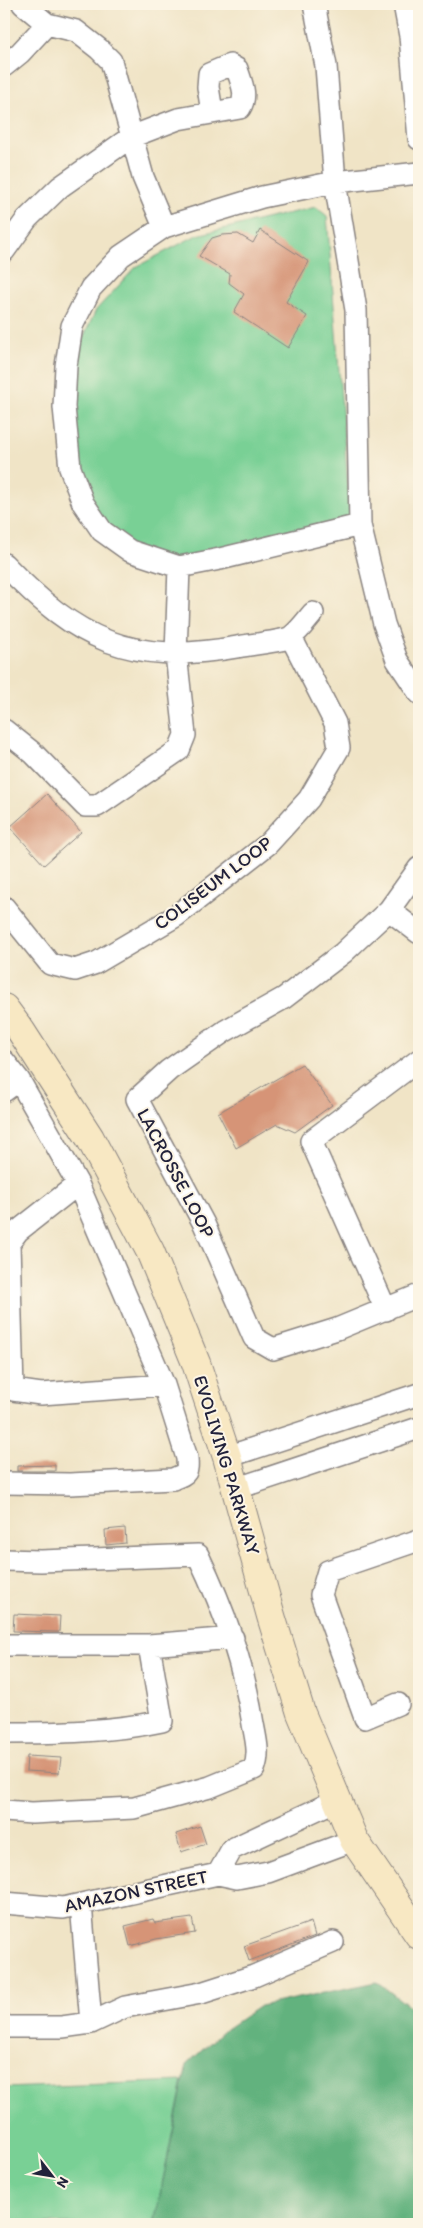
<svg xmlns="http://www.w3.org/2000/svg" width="423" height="2228" viewBox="0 0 423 2228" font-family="Itim,sans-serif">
<rect width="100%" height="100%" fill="#fcf5e5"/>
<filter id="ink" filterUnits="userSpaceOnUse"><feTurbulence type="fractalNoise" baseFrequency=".02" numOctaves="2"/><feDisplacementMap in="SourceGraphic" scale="10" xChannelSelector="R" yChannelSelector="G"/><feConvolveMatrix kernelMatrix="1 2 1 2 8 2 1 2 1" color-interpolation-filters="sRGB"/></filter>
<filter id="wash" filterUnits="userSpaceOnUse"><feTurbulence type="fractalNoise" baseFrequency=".0096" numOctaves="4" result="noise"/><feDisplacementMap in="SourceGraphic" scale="20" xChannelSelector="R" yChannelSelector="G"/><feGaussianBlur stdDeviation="1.12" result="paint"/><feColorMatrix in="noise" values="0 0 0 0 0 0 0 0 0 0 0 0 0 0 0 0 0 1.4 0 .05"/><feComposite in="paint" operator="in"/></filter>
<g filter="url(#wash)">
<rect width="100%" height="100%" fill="#f0e4c6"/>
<!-- green -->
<path fill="#79d095" stroke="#4e7968" d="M316,207L327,216L350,513L346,521L179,563L132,546L105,526L74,463L70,416L78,349L96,310L136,267L197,235Z
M183,2081L154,2224H4V2088Z"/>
<!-- forest -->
<path fill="#62b27e" stroke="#426a5c" d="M377,1982L419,2014V2224H154L187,2064L223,2031L260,2006Z"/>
<g id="blocks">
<!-- building -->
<path fill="#d69477" d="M260,230L309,262L286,302L307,316L288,348L234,312L244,294L229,283L230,274L199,256L212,238L222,235L238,234L253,243Z
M47,794L81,832L44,865L10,827Z
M302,1064L332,1105L295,1132L277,1124L236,1148L218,1113Z
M55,1465V1471H17V1466Z
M125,1528L126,1543L106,1545L105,1530Z
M14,1614L60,1616L59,1632L13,1631Z
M27,1756L61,1758L59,1773L26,1771Z
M200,1826L206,1844L181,1852L176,1834Z
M192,1918L195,1933L156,1939L130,1946L125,1926L153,1919L155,1923Z
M311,1922L315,1936L249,1961L244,1946Z"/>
</g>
</g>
<g filter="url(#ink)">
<use href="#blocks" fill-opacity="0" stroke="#898380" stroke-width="1"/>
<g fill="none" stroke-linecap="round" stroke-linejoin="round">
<defs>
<path id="street" d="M23,4L47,24L76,31L99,49L111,61L143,177L164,227
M314,4L326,66L335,182L356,310L360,525L384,624L397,660L419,693
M404,4L410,36L419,139
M4,66L20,53L47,24
M4,251L27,219L60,187L131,137L178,119L240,108C248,95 241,82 237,69L230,65L209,74L208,87L212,112
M360,525L220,559L179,567L130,551L102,531L83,503L70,468L64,407L66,366L72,326L91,288L121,256L164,227L262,197L335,182L419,173
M4,564C77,640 130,666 237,647C247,645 286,641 292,636C300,630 306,621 313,613
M4,730L33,753L85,806H97L179,750L185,735L176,654L179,567
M419,868L389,910L343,953L284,998L225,1031L169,1070L137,1099L204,1224L254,1338L273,1349L337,1329L419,1295
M4,907L50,964L75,970L96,963L176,916L268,844L309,799L339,748L335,723L291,637
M389,910L419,933
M4,1061L19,1080L78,1184L164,1385L187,1458C188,1474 187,1473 173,1479L70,1484L4,1483
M4,1091L19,1080
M78,1184L18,1231L9,1243L13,1390L41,1394L164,1385
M386,1310L311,1141L419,1060
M227,1457L419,1394
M235,1489L419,1428
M4,1560L41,1561L198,1555C224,1609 244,1665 253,1724C256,1740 260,1754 254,1769L210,1787L134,1808L32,1813L4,1811
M4,1645H149L233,1638
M398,1704L365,1718L321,1595L328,1571L419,1540
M4,1733C56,1733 111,1732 162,1721L149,1645
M218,1874L232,1849L337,1800
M4,1903L63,1908L218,1874L237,1878L268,1872L354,1840
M81,1904L91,2023
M4,2027H62L91,2023L125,2007L201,1993L254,1976L333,1942"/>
<path id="secondary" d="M4,1008L21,1031L90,1138L150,1251L196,1363L227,1457L271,1616L301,1713L354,1840L419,1935"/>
</defs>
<!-- street casing -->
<use href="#street" stroke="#898380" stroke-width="24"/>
<!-- secondary casing -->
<use href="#secondary" stroke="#898380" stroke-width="30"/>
<!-- street -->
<use href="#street" stroke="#fff" stroke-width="21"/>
<!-- secondary -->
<use href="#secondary" stroke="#f8e8c3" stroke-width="28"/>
</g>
</g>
<g text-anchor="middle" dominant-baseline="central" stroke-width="4" stroke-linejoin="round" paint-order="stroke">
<!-- street labels -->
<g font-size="19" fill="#22223b" stroke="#fcf5e5">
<text transform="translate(213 883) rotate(-37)">COLISEUM LOOP</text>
<text transform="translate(176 1173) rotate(62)">LACROSSE LOOP</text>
<text transform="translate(227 1465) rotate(73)">EVOLIVING PARKWAY</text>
<text transform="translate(136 1891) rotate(-12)">AMAZON STREET</text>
</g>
</g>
<!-- margin -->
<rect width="423" height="2228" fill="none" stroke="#fcf5e5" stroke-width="20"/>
<!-- north arrow -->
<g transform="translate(52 2176) rotate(121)" stroke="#fcf5e5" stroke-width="4" paint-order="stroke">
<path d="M0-4L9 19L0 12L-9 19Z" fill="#22223b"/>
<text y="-8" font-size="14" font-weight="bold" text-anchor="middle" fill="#22223b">N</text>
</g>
</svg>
